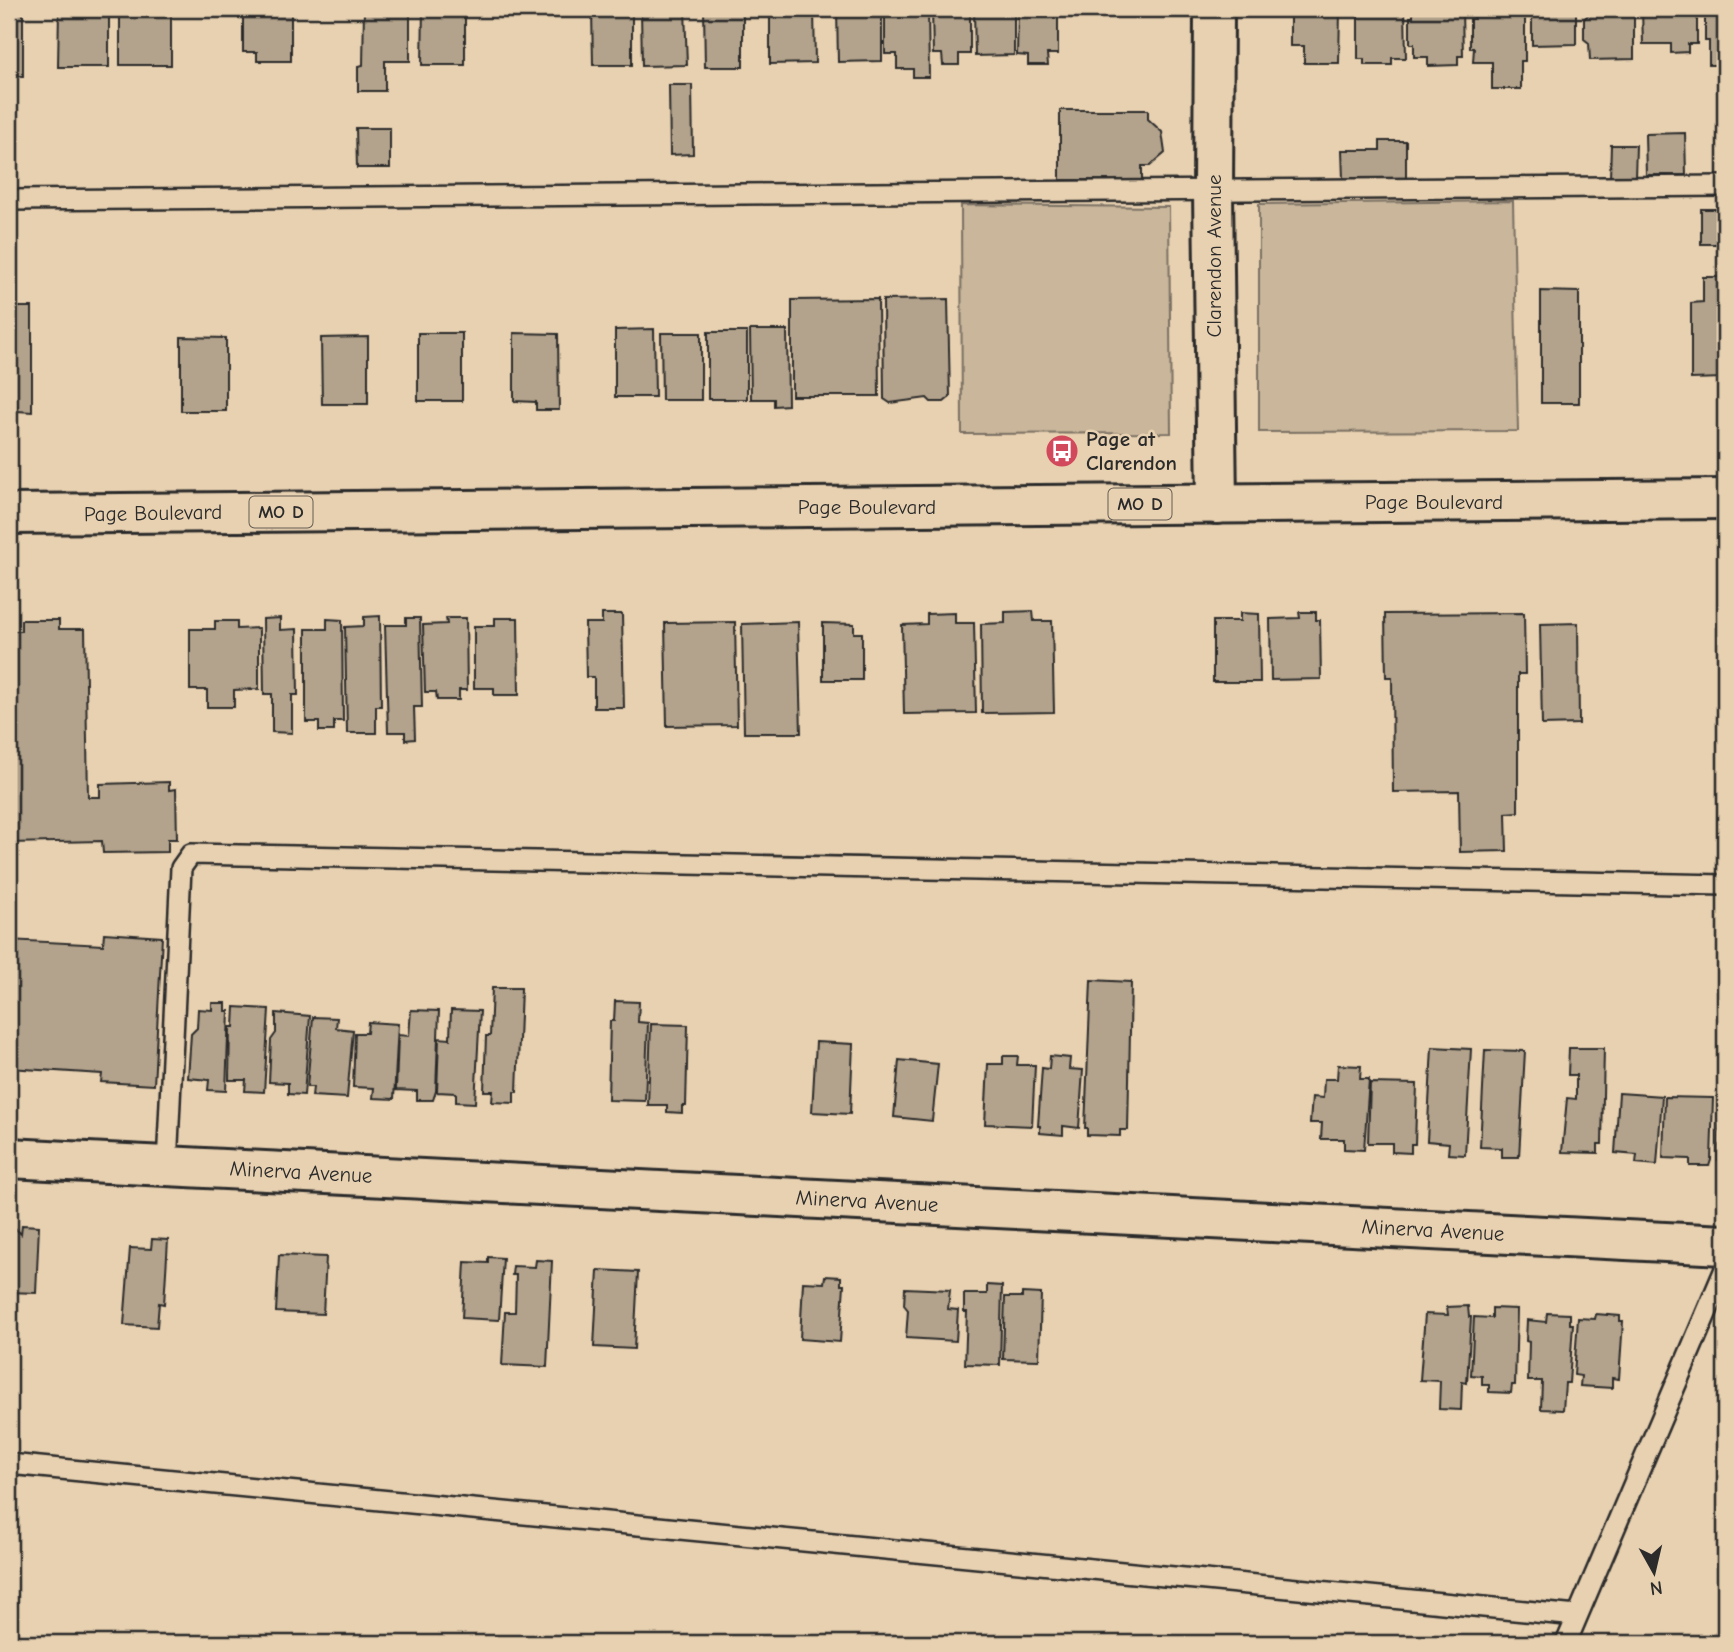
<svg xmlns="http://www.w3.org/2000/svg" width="1734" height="1652" viewBox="0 0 1734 1652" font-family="'Comic Neue',sans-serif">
<rect width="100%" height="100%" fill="#e8d1b1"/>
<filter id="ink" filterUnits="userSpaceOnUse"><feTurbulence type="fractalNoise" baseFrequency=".0143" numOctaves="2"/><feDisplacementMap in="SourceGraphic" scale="14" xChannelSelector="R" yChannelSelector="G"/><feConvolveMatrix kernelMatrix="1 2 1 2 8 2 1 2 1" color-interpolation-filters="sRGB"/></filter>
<g filter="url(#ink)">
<!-- green -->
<path fill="#c9b69b" stroke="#7a7063" stroke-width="2" d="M1513,201L1518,431L1259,432V204Z
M961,205L1169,207L1171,433L962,434Z"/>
<!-- building -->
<path fill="#b3a38c" stroke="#2b2b2b" stroke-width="2" d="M9,9H23V76H9Z
M59,9H109V67H58Z
M120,9H171V65H120Z
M243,9H291V61H257V52H243Z
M364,9H410V61H385V91H358V66L363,65Z
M423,9H465V65H422Z
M592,9H632V65H593Z
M641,9H685L687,65L642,66Z
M704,9H743V67H705Z
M770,9H814L815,63L770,64Z
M837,9H882V61L838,62Z
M885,9H928L929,77H913V69H897V54H885Z
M932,9H970V54H959V65H943L942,54H933Z
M974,9H1014V55L975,56Z
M1018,9H1058V54H1047L1048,65H1028V56L1017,55Z
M1290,9H1340L1339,63H1304V46H1290Z
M1358,9H1405L1406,58H1392V65H1364V59H1358Z
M1413,9H1462L1463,56H1458V65L1428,66V57H1414V44H1410V17H1413Z
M1474,9H1525V61H1521V89H1492V62H1473L1474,48H1470V19H1474Z
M1532,9H1576V44L1532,45Z
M1588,9H1634V59L1590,60L1589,43L1584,39V19L1588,15Z
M1642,9H1697V44H1688V52L1671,53V44H1643Z
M1709,9H1725V65H1709V41H1705V16H1709Z
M669,85H692L693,154L670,155Z
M1060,110H1148V119L1162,132L1165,153L1150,166H1142V180H1060Z
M356,128H390V168H357Z
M1685,133L1686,175H1646L1645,134Z
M1380,141H1406V179H1343L1342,150H1380Z
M1611,145H1636L1635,178H1610Z
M1701,209H1725V244H1701Z
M1703,277H1725V385L1724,378L1691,379V303L1703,302Z
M1541,291L1579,292V403H1541Z
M878,299L879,396H792V300Z
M948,299L950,397L944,402H931L927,398L890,403L884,399L883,300Z
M9,307H32V412L17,411V406H9Z
M654,329L655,397H615V330Z
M750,330H787L788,405L774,406V399H751Z
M708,332H747V399H708Z
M418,333H462V401H418Z
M514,333L558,334L559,410H536V402L514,401Z
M661,333H701V400H662Z
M181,337L226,338V411H181Z
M368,337V404H322L321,338Z
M1033,611L1034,621H1052L1054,712L982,713L981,624L1005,623V612Z
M1299,612H1316V620H1320L1321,679L1271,680L1270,619L1300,618Z
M955,613V623H974L976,713L904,714L902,625L927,624V614Z
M1240,613L1259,614L1260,682H1213V621H1240Z
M1524,613L1525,674H1518V812L1506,813L1507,851L1460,852L1459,791L1393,792L1392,677H1386L1385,614Z
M602,614H622L624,708H594V677H586L585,623H602Z
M380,616L381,706H376V733H347L345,627L364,626V617Z
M280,618V630L297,629L298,695H292V733L272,732V694H264L263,619Z
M406,618H420L422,707H414L415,739L405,740V732H388L385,625H406Z
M446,618H466L467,690H459V700H437L436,692H425L423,625L447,624Z
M495,618H518L519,695H494V688H474V626H495Z
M327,619L342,620L343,721H334V731H319V722H306V629H327Z
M21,620H59V629H85L88,797H100V784L169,782V790L176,789L177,839H168V852L103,853L102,841L9,843V621L10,631H21Z
M215,621H237V629L259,628V689L234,690V707H207V690H190V629H215Z
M735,622L737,725L667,726L665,623Z
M798,622L801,733H744L742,624Z
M823,623L854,624V633H862V680H823Z
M1578,623L1579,724L1542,725L1540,624Z
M104,933L162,937L154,1085L101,1082L102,1074L9,1068V940L103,945Z
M1091,980L1131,982L1128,1130H1120V1136L1087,1135V1128H1085Z
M492,988H521L517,1092H514V1103L492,1102L493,1091H484L486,1036H490Z
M615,1001L639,1002L638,1022L648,1023L645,1101L608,1100L610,1021H614Z
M212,1003H226V1011H229L226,1091L208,1090L209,1080L188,1078L191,1034L197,1028L198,1009L212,1010Z
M235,1007L269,1009L264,1092L245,1091L246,1080H229L230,1027H234Z
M411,1010L439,1011L436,1091L433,1100H417V1091L396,1090L398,1035L409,1036Z
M451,1010L480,1011L475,1103L456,1102V1093L437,1092L439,1038L450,1039Z
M276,1013L310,1016L304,1095L288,1094V1083L269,1082L271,1040L276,1033Z
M313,1017L337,1018L336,1028L353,1030L347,1098L312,1096L313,1087H307Z
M368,1022L398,1024L394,1099L373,1098L374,1088L353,1087L355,1033H367Z
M651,1024L688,1025L686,1106H682V1113L667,1112V1105H648Z
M816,1042L853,1044L850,1114L812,1112Z
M1432,1047L1471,1049L1465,1155L1448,1154L1449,1143L1427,1141Z
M1569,1048H1604L1602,1144H1598V1153L1562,1152L1567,1098L1576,1099V1075H1568Z
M1485,1050L1525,1051L1519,1157H1502V1148L1480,1147Z
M1003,1056H1018L1017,1065H1035L1032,1126L985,1124L988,1064H1003Z
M1050,1056L1070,1058L1069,1069L1083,1070L1079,1128L1063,1126V1135L1040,1133V1126H1038L1042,1068L1049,1069Z
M899,1060L938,1064L932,1121L894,1117Z
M1338,1065L1361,1066L1360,1079H1369L1364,1150L1344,1149V1139H1321L1322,1123H1310L1312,1097L1323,1098L1324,1079H1337Z
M1370,1083L1417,1084L1415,1144H1411V1153L1392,1152V1143H1368Z
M1619,1093L1662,1096L1657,1165L1636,1163L1637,1155L1615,1153Z
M1665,1097L1713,1098L1711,1160L1709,1166H1690V1159L1663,1158Z
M1720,1099H1725V1160H1718Z
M22,1225L39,1226L36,1293L9,1292V1228H15L21,1234Z
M152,1239L168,1240L164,1304L159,1303L157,1327L124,1325L130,1248L151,1249Z
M279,1255L326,1257L323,1314L276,1312Z
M488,1257L503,1258L499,1320L462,1318L465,1262L488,1263Z
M536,1260L552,1261L547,1367L502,1365L505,1312H515L516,1275H512L513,1266L535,1267Z
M598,1270L638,1272L634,1349L594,1347Z
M825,1276L841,1277V1285H844L840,1342L800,1339L803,1282L824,1283Z
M987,1285L1002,1286L1000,1365L965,1364L967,1312H964V1294H987Z
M905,1288L950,1290L948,1309L958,1310L956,1341L906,1338L908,1310L904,1305Z
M1022,1293L1041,1294L1039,1360L1003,1359L1005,1297H1022Z
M1468,1306L1469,1317H1471L1467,1383L1462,1382L1461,1410L1439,1409L1440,1381L1420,1380L1425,1314L1448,1315L1447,1307Z
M1492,1308L1517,1309L1515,1385H1512L1511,1393L1489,1392V1385H1482V1376L1471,1375L1474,1317L1492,1318Z
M1547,1313L1570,1314V1324H1573L1569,1383H1565L1563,1410L1541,1409L1542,1381H1528L1529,1342L1526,1341L1527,1320L1546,1322Z
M1596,1314L1620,1316V1321H1623L1619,1379L1612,1378V1388L1580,1386L1581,1376L1574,1375L1578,1318L1595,1319Z
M1716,1633L1725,1637V1643H1711Z"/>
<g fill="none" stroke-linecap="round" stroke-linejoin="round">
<defs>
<path id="service" d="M9,200L1725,186
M167,1166L181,868L191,854L1725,885
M9,1464L1577,1616
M1566,1643L1725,1269"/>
<path id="minor" d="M1214,9L1213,192L1217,504
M9,1158L1725,1245"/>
<path id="primary" d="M9,514L1725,499"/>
</defs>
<!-- service casing -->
<use href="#service" stroke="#2b2b2b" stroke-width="24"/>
<!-- minor casing -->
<use href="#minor" stroke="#2b2b2b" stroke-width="44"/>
<!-- primary casing -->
<use href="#primary" stroke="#2b2b2b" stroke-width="44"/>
<!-- service -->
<use href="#service" stroke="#e8d1b1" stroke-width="19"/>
<!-- minor -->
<use href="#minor" stroke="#e8d1b1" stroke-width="38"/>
<!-- primary -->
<use href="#primary" stroke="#e8d1b1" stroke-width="38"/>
</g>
</g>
<!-- icons -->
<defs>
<symbol id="bus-disc" viewBox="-11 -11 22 22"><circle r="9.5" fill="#d1495b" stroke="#e8d1b1"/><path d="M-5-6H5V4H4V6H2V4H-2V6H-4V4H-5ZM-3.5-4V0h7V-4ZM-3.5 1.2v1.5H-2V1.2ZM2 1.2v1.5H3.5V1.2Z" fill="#fff"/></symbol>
</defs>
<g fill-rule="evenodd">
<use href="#bus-disc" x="1043" y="432" width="38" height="38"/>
</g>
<g text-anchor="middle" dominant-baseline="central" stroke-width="5" stroke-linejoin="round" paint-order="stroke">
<!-- shield labels -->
<g fill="#e8d1b1" stroke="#645d53" stroke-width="2">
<rect x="1108.5" y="488.5" width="63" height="31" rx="5"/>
<rect x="249.5" y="496.5" width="63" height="31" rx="5"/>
</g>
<g font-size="19" font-weight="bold" fill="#2b2b2b">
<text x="1140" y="504">MO D</text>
<text x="281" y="512">MO D</text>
</g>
<!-- street labels -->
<g font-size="21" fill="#2b2b2b" stroke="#e8d1b1">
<text transform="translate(1214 256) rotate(-90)">Clarendon Avenue</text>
<text x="1434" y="502">Page Boulevard</text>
<text x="867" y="507">Page Boulevard</text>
<text transform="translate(153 513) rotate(-1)">Page Boulevard</text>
<text transform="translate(301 1172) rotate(3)">Minerva Avenue</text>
<text transform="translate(867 1201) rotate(3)">Minerva Avenue</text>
<text transform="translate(1433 1230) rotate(3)">Minerva Avenue</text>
</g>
<!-- poi labels -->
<g font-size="21" font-weight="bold" fill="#2b2b2b" stroke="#e8d1b1" text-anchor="start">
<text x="1086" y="439">Page at<tspan x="1086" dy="24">Clarendon</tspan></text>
</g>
</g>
<!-- margin -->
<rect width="1734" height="1652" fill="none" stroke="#e8d1b1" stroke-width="35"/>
<rect x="18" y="18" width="1699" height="1617" fill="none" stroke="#2b2b2b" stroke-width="2.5" filter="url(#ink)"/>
<!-- north arrow -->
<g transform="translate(1654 1572) rotate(172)" stroke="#e8d1b1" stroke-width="5" paint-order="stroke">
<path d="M0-5L12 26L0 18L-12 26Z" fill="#2b2b2b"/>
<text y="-10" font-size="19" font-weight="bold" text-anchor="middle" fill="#2b2b2b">N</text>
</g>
</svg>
